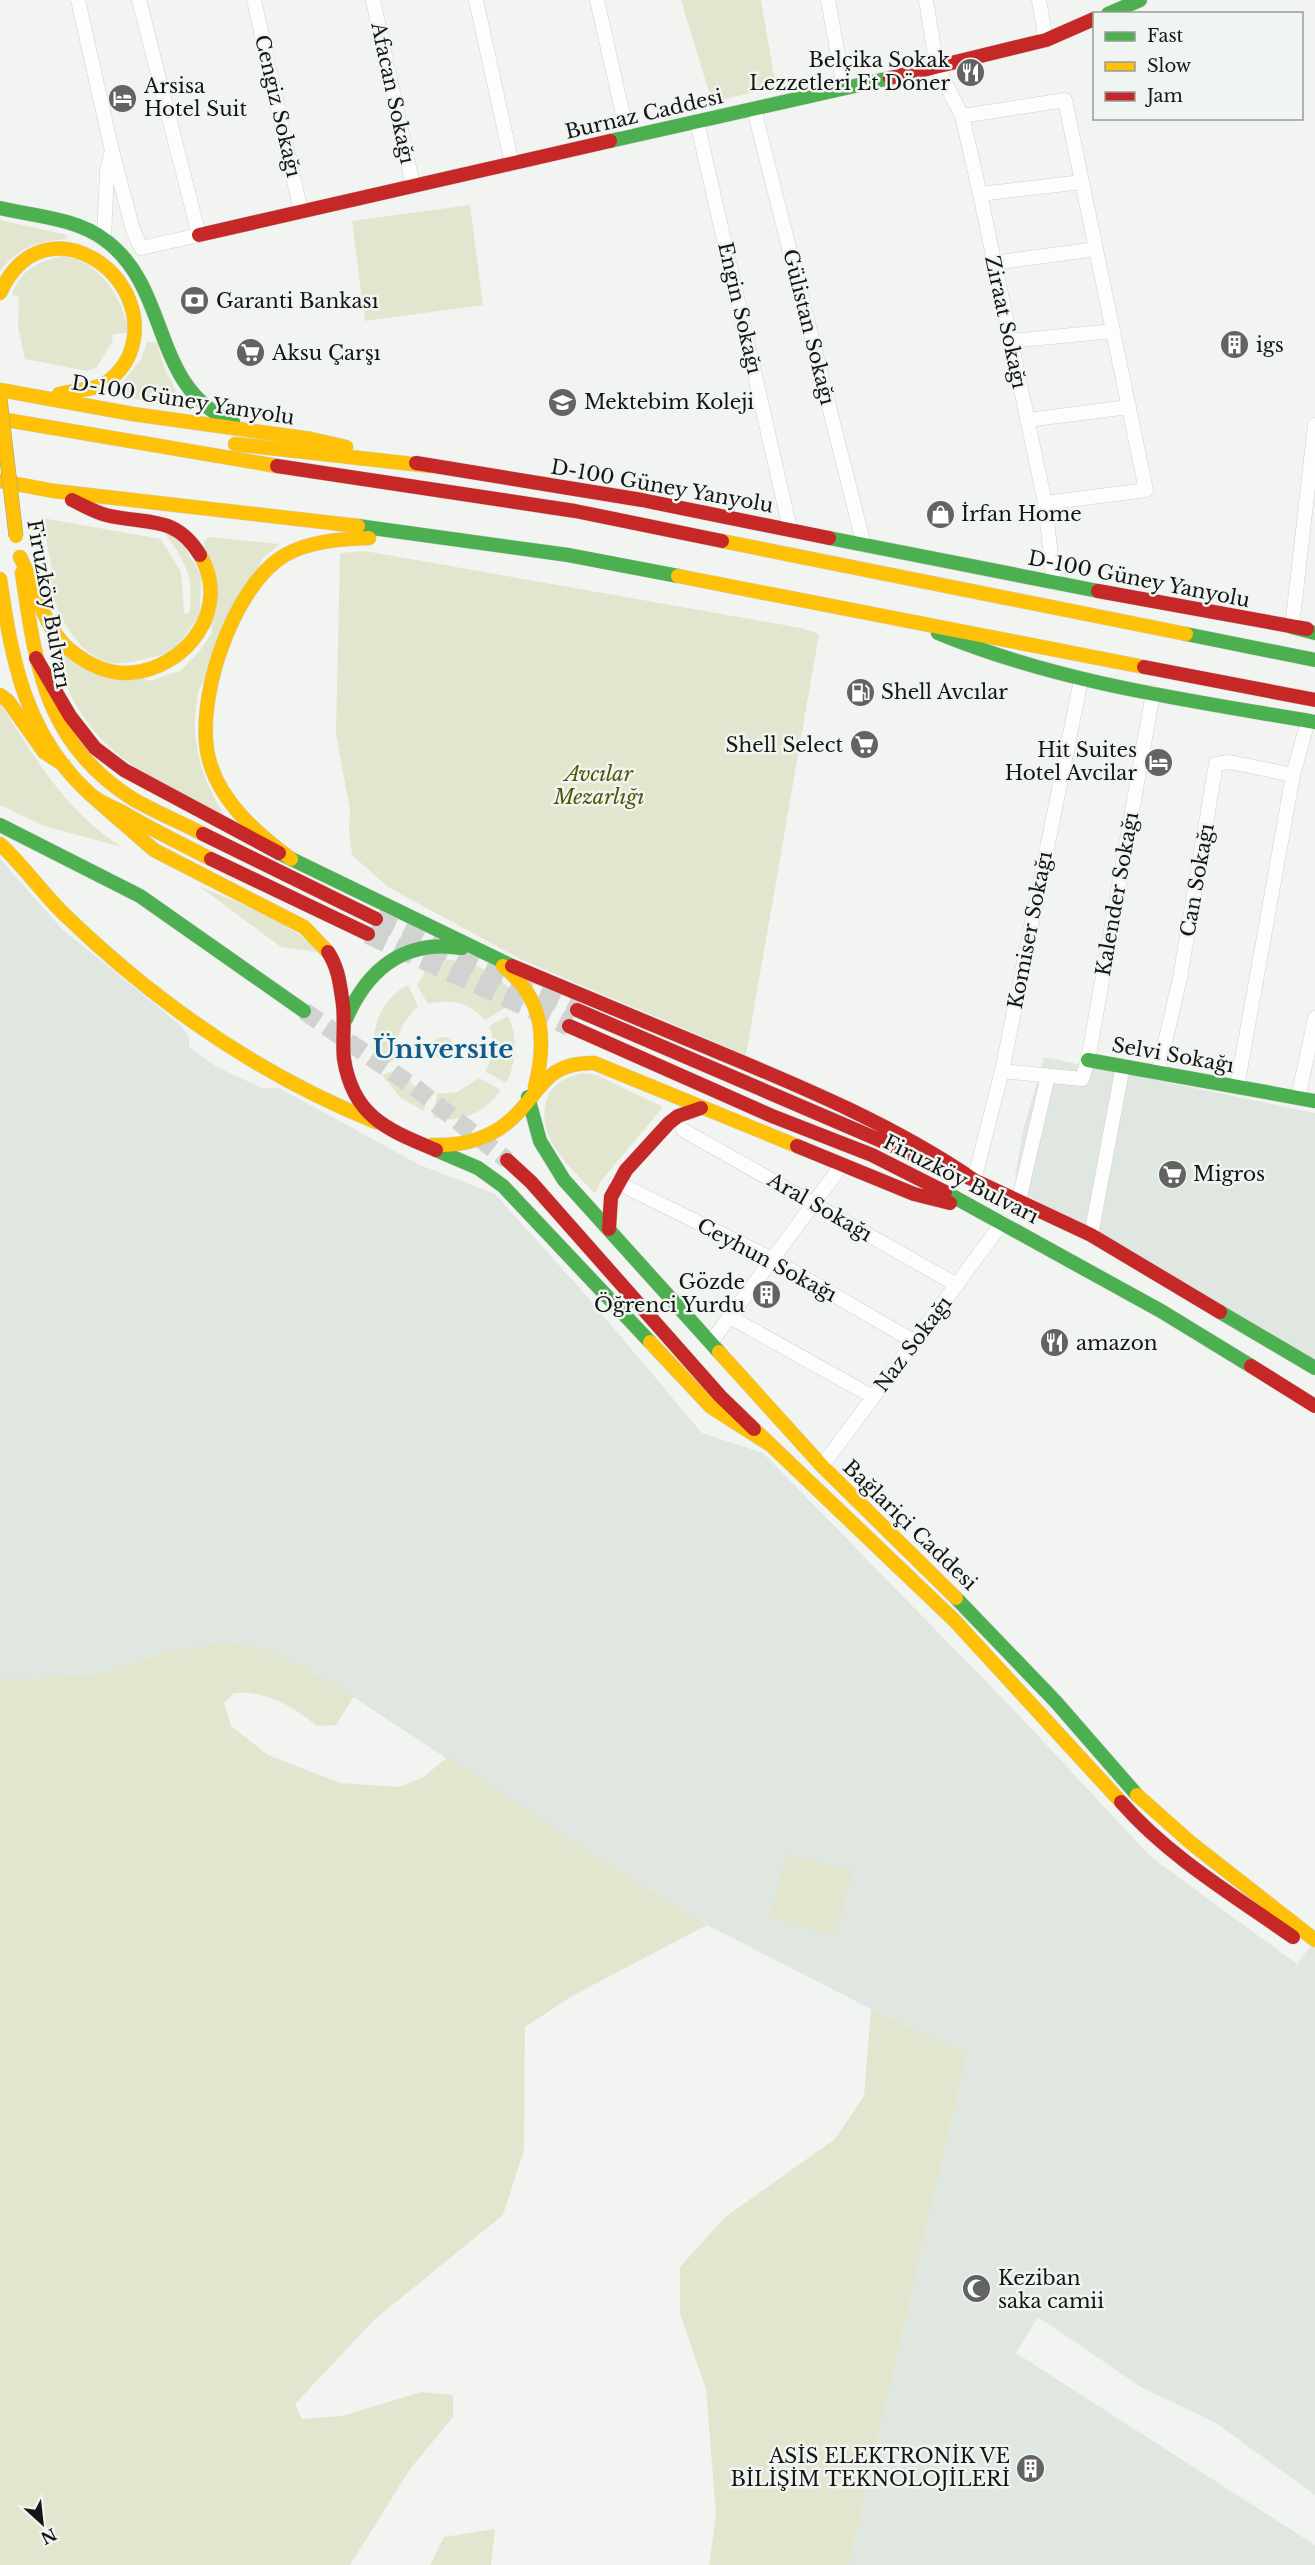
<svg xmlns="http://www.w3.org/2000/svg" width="1315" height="2565" viewBox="0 0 1315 2565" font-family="'Libre Baskerville',serif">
<rect width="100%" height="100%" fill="#f2f4f2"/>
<!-- built -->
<path fill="#e0e7e1" d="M0,859L62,929L179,1024L189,1036V1047L217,1067L262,1088H279L420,1165L495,1194L585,1294L702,1433L763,1453L1013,1709L1151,1857L1297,1964L1315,1940V2495L1216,2423L1141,2387L1038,2317L1016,2353L1315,2545V2565H849L967,2053L871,2009L707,1925L575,1843L314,1671L167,1652L101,1673L31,1679H0Z
M1044,1057L1315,1113V1362L1027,1195L1015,1176L1024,1127Z"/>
<!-- green -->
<path fill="#e2e6ce" d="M681,0H761L776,87L712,102Z
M470,205L483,305L365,321L352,221Z
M0,220L67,235L66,239C38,241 18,247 0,271Z
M63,256C101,262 122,297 129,333L113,334L112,342L96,368L87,371L25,359L18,327L19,297L12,295C20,269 40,261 63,256Z
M147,342H157L164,367L182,402L178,407L131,398L117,389L141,359Z
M42,518L161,539L181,572L184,613L189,614C195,577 185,560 163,531L181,541L201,575L200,615L172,653C158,655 124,666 112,663C75,656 55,609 47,577L53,575Z
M209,537L280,544L263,558L199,690C188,736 200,775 224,815C131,768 80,748 50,640L149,681L180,671L199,652L212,633L204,542Z
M365,551L801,628L819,634L746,1055L522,960L388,887L352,855L349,831L350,810L336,734L340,553Z
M0,703C37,760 63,809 122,847L44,826L0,805Z
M199,886C227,898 302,927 317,952L281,947Z
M431,959C466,958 495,968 516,997L502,1010L485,1020C469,1002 451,998 428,1004L417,985L424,974L423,962Z
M408,985L418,1006C402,1022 395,1037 395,1060L376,1067C367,1037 379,999 408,985Z
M508,1016C518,1038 517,1062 506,1083L485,1071C493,1057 496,1041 489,1026Z
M432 1048a11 11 0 1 1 22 0a11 11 0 1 1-22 0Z
M402,1068L412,1084L427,1095L424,1111L401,1098L382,1075Z
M583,1073L597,1075L663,1107L601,1181L596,1193L593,1192C571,1167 534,1137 547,1099C553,1083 566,1077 583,1073Z
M479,1078L501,1090C486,1112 459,1125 433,1117L437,1094L457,1092Z
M226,1642L268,1650L313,1671L354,1696L336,1725L317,1726C291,1705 267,1691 234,1693L224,1703L231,1726L268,1755L340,1783L399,1787L422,1778L448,1757L575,1843L707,1925L572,1996L525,2027L524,2150L503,2215L375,2319L295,2404L302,2419L342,2416L421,2392L453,2395V2417L410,2469L350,2565H0V1679H31L101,1673L167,1652Z
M787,1854L853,1872L835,1935L769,1917Z
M871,2009L967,2053L849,2565H709L716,2515L706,2389L680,2314V2267L724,2218L835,2139L864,2096Z
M495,2529L491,2565H430L444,2537Z"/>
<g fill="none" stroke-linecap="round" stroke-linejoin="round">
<!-- secondary-tunnel -->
<path stroke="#d1d3d1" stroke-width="18" stroke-dasharray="18 9" stroke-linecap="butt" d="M304,1011L417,1089L507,1160"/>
<!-- primary-tunnel -->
<path stroke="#d1d3d1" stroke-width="20" stroke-dasharray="20 10" stroke-linecap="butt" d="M376,919L577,1010
M368,934L569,1026"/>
<defs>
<path id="street" d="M78,0L112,151L133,230L141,248L199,235L139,0
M254,0L301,212
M373,0L413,186
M476,0L512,164
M597,0L628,137
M828,0L844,88
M926,0L937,67L962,116L980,194L1045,503L1054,583
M1039,0L1046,40
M754,109L864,545
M962,116L1065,100L1146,490L1045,503
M697,122L790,529
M980,194L1082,182
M104,238L107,171L112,151
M993,263L1096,249
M1010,341L1113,331
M1027,420L1129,407
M1292,627L1315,425
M1002,1071L1082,1079L1088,1060L1153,693
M1158,1073L1180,978L1216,764L1230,762L1293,775
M1237,1087L1293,775L1308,721
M1298,1098L1315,1018
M683,1130L957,1285
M974,1180L1002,1071L1081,680
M616,1182L772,1259L915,1342
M1019,1200L1048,1076
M1091,1235L1123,1066
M730,1317L873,1397
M711,1342L842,1165
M822,1466L1003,1222"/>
<path id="fast" d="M1108,14L1140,0
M610,141L890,78
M0,208C34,216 76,218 105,240C172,289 150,388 233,422
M358,526L568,555L678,576
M829,538L1098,591
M1292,627L1315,633
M938,633C1059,683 1187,700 1315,722
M1186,634L1315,660
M0,825L140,896L304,1011
M279,853L512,966
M346,1019C368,968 405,939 462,948
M1088,1060L1315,1101
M528,1097L540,1141L564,1180L719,1352
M436,1150L478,1168L503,1186L650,1342
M945,1192L1161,1311L1251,1366
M1220,1312L1315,1368
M956,1598L1056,1702L1137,1795"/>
<path id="slow" d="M0,293C43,197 159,275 130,353C125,366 113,380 100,386C87,390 72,391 59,394
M0,390L133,414L311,439L346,447
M0,419L277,466
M235,444L430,466
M0,481L54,491L358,526
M722,541L1186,634
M20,557C35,586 44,629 70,650C86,663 107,674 129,673C187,669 232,608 200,555
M22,573C36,667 45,744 133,799C155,812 180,822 203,834
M678,576L1144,667
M0,579C12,661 25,735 90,794C99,802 112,807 122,812C151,829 181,844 211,859
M0,695L8,701L44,752L64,765
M91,795L154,850L304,927L328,952
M0,844C24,866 42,893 65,915C155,1002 259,1075 376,1122
M291,859C258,834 222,804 210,763C192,706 232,586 285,555C310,541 341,539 369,538
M503,966C544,999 547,1039 535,1087
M432,1145C459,1146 485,1141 507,1123C541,1096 541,1062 594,1063L797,1146
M650,1342L711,1407L769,1444
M719,1352L822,1466L956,1598
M754,1429L954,1620L1121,1802
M1137,1795L1191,1843L1315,1940"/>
<path id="jam" d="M890,78L1046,40L1094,19
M199,235L610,141
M416,463L642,500L829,538
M277,466L575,511L722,541
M72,500C83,505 94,512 106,515C147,525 175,514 200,555
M1098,591L1307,629
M36,658L70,716L95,748L124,770L279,853
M1144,667L1315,700
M203,834L376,919
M211,859L368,934
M328,952C339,969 340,985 343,1005C345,1023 342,1042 344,1059C353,1117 388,1130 436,1150
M512,966C581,995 650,1023 718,1052C807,1089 895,1126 974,1180
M577,1010L919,1157
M569,1026L772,1116L872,1155L945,1192
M797,1146L914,1194L950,1203
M507,1160L531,1182L720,1396L754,1429
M963,1175L1091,1235L1220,1312
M609,1229L611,1197L626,1170L669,1123L678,1116L701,1108
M1251,1366L1315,1406
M1121,1802C1169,1857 1233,1895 1293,1937"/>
</defs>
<!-- street casing -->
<use href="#street" stroke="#cfd1cf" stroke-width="15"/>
<!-- fast casing -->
<use href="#fast" stroke="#cfd1cf" stroke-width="15"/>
<!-- slow casing -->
<use href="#slow" stroke="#cfd1cf" stroke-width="15"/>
<!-- jam casing -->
<use href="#jam" stroke="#cfd1cf" stroke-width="15"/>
<!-- street -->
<use href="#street" stroke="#fdfdfd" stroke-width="14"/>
<!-- fast -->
<use href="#fast" stroke="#4caf50" stroke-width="14"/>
<!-- slow -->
<use href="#slow" stroke="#ffc107" stroke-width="14"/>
<!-- jam -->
<use href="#jam" stroke="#c62828" stroke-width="14"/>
<defs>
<path id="slow-bridge" d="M0,399L16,536"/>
</defs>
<!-- slow-bridge casing -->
<use href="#slow-bridge" stroke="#9ba394" stroke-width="15" stroke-linecap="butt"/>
<!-- slow-bridge -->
<use href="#slow-bridge" stroke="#ffc107" stroke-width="14"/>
</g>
<!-- icons -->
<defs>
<symbol id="restaurant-disc" viewBox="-11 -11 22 22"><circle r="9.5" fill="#626362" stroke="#f1f5f1"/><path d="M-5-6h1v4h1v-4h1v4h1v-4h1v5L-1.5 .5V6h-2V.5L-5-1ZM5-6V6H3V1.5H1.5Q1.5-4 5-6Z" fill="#fff"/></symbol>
<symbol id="hotel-disc" viewBox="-11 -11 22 22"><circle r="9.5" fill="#626362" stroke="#f1f5f1"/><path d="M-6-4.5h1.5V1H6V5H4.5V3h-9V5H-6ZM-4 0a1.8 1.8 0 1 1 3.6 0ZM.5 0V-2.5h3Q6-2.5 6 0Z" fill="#fff"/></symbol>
<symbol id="bank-disc" viewBox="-11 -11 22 22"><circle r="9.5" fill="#626362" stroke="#f1f5f1"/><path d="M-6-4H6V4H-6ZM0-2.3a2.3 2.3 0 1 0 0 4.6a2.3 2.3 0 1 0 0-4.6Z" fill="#fff"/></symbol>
<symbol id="building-disc" viewBox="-11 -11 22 22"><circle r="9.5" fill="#626362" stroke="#f1f5f1"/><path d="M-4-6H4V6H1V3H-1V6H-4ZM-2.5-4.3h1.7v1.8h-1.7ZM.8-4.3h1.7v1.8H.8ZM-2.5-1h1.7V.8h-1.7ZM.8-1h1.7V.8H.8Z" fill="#fff"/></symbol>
<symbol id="supermarket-disc" viewBox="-11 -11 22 22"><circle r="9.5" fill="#626362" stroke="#f1f5f1"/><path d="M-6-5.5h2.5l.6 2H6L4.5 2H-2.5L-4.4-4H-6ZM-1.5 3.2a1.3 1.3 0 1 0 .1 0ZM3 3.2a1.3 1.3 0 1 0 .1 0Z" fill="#fff"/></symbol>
<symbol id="school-disc" viewBox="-11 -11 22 22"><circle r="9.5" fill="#626362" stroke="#f1f5f1"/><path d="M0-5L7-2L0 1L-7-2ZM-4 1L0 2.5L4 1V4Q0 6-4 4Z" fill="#fff"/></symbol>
<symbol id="shop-disc" viewBox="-11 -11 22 22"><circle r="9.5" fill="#626362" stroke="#f1f5f1"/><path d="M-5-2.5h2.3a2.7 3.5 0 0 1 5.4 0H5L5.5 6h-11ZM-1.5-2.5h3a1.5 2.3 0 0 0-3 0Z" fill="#fff"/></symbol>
<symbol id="fuel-disc" viewBox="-11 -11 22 22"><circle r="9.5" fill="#626362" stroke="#f1f5f1"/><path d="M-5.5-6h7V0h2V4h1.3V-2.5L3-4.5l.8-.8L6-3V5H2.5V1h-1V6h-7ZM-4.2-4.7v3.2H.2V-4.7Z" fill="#fff"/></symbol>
<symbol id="mosque-disc" viewBox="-11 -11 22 22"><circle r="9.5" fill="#626362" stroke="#f1f5f1"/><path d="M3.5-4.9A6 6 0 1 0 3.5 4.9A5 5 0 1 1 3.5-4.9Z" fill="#fff"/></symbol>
</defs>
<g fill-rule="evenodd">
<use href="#restaurant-disc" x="954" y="56" width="33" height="33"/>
<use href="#hotel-disc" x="106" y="82" width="33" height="33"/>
<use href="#bank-disc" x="178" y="284" width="33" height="33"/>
<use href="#building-disc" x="1218" y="328" width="33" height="33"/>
<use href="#supermarket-disc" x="234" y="336" width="33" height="33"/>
<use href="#school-disc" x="546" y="386" width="33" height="33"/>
<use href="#shop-disc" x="924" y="498" width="33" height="33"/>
<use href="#fuel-disc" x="844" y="676" width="33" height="33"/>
<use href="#supermarket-disc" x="848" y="728" width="33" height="33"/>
<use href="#hotel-disc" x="1142" y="746" width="33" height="33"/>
<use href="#supermarket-disc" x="1156" y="1158" width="33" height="33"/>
<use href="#building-disc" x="750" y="1278" width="33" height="33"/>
<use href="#restaurant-disc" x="1038" y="1326" width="33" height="33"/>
<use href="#mosque-disc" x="960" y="2272" width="33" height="33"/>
<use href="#building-disc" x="1014" y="2452" width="33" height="33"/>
</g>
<g text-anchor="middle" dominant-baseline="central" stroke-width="5" stroke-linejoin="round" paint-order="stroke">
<!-- poi labels -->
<g font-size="20" fill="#141514" stroke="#f1f5f1" text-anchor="start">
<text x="950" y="60" text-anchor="end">Belçika Sokak<tspan x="950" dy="23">Lezzetleri Et Döner</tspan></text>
<text x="144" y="86">Arsisa<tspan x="144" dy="23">Hotel Suit</tspan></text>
<text x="216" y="301">Garanti Bankası</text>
<text x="1256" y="345">igs</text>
<text x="272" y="353">Aksu Çarşı</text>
<text x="584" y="402">Mektebim Koleji</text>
<text x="961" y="514">İrfan Home</text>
<text x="881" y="692">Shell Avcılar</text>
<text x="843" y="745" text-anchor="end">Shell Select</text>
<text x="1137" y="750" text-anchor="end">Hit Suites<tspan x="1137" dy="23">Hotel Avcilar</tspan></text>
<text x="1193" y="1174">Migros</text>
<text x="745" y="1282" text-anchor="end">Gözde<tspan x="745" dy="23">Öğrenci Yurdu</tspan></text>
<text x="1076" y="1343">amazon</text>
<text x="998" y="2278">Keziban<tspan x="998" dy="23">saka camii</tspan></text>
<text x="1010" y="2456" text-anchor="end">ASİS ELEKTRONİK VE<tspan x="1010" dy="23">BİLİŞİM TEKNOLOJİLERİ</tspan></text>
</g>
<!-- street labels -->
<g font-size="20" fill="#141514" stroke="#f1f5f1">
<text transform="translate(393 93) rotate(78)">Afacan Sokağı</text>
<text transform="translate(278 106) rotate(77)">Cengiz Sokağı</text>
<text transform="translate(644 114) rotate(-13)">Burnaz Caddesi</text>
<text transform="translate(740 308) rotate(77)">Engin Sokağı</text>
<text transform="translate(1006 322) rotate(78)">Ziraat Sokağı</text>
<text transform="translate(809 327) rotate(76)">Gülistan Sokağı</text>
<text transform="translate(183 400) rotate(9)">D-100 Güney Yanyolu</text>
<text transform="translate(662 486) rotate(10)">D-100 Güney Yanyolu</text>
<text transform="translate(1139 579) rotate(11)">D-100 Güney Yanyolu</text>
<text transform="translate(49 604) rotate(80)">Firuzköy Bulvarı</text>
<text transform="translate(1197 880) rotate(-80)">Can Sokağı</text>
<text transform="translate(1117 894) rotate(-80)">Kalender Sokağı</text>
<text transform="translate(1030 930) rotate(-79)">Komiser Sokağı</text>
<text transform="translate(1173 1055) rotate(10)">Selvi Sokağı</text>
<text transform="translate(961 1179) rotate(27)">Firuzköy Bulvarı</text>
<text transform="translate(820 1207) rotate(30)">Aral Sokağı</text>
<text transform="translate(767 1260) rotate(28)">Ceyhun Sokağı</text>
<text transform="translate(913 1344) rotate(-53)">Naz Sokağı</text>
<text transform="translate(910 1525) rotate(44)">Bağlariçi Caddesi</text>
</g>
<!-- park labels -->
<g font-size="20" font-style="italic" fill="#505607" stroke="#f1f5f1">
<text x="599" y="774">Avcılar<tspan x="599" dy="23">Mezarlığı</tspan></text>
</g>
<!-- district labels -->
<g font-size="26" font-weight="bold" fill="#135b89" stroke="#f1f5f1">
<text x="443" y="1049">Üniversite</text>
</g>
</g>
<!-- legend -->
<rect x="1093" y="12" width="210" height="108" fill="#f1f5f1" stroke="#999b99" stroke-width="1.5"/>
<rect x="1105" y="32" width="30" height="9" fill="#4caf50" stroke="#999b99" stroke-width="1.5"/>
<text x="1147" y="42" font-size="18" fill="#141514">Fast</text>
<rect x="1105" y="62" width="30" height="9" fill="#ffc107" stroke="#999b99" stroke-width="1.5"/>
<text x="1147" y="72" font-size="18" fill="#141514">Slow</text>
<rect x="1105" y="92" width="30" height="9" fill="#c62828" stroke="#999b99" stroke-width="1.5"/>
<text x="1147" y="102" font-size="18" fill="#141514">Jam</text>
<!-- north arrow -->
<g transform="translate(42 2523) rotate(153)" stroke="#f1f5f1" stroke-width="4.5" paint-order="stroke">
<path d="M0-4.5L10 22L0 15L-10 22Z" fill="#141514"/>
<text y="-9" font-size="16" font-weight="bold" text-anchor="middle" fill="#141514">N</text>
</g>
</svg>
